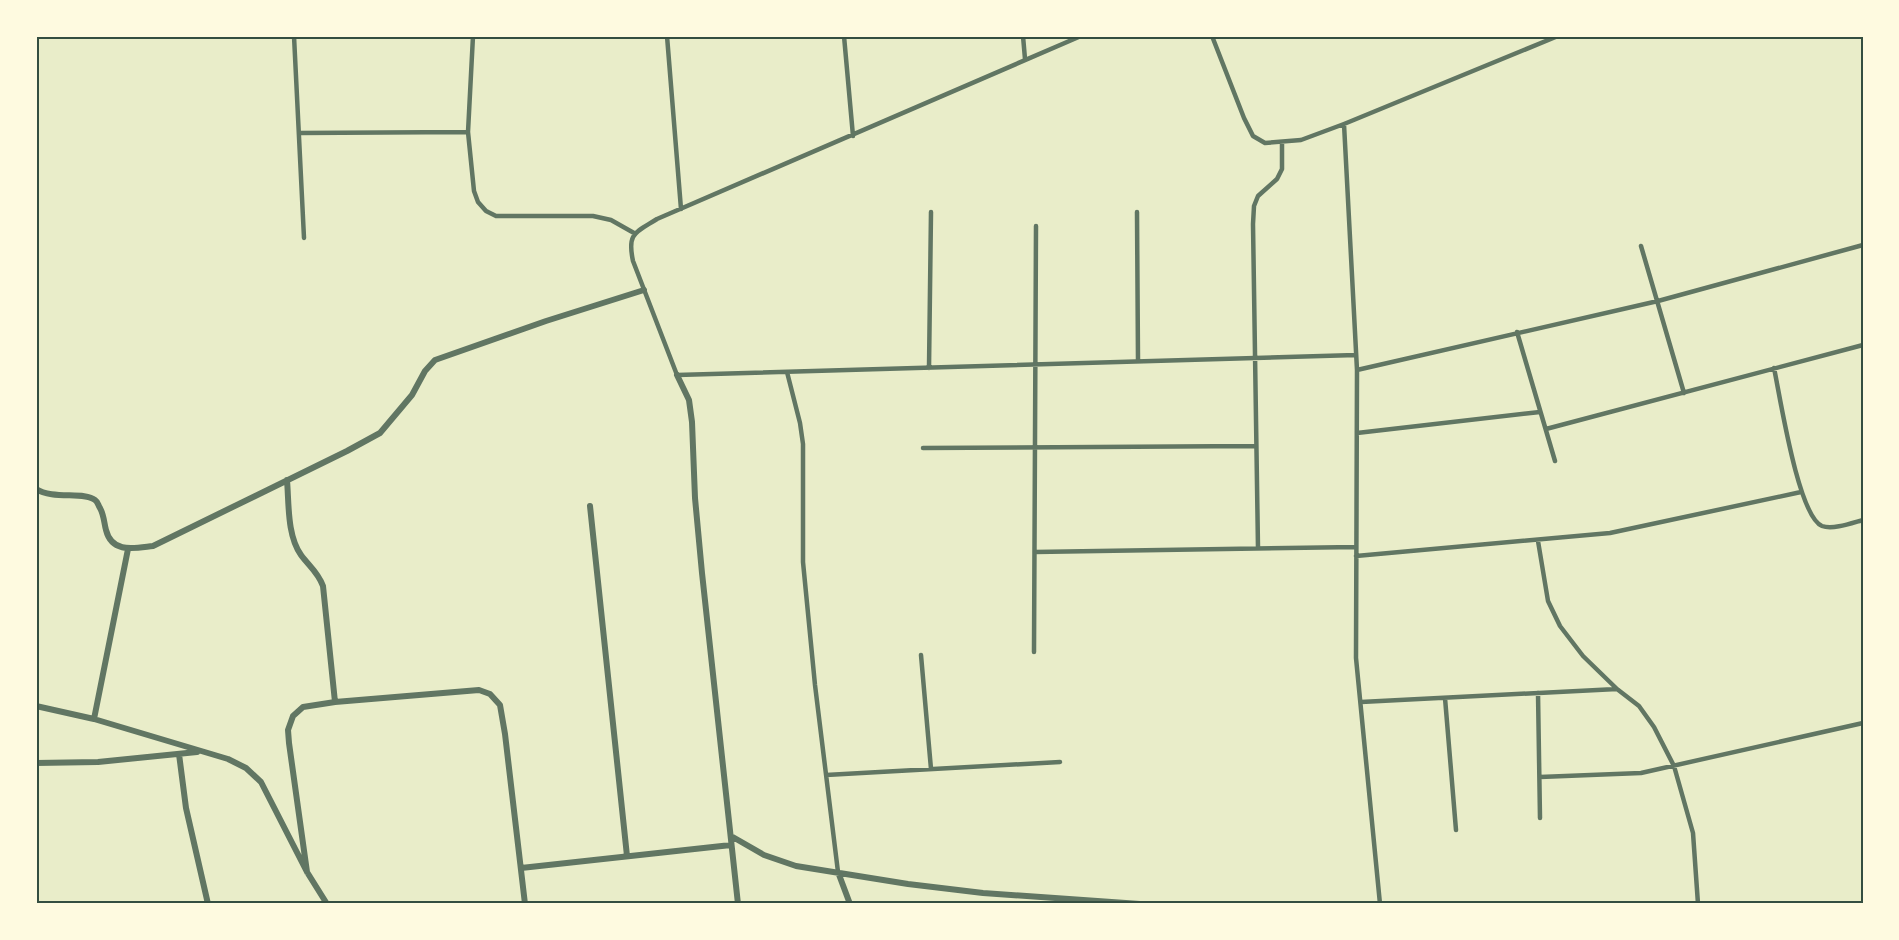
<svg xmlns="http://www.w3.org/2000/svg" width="1899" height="940" viewBox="0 0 1899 940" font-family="Raleway,sans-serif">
<rect width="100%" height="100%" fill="#e9edc9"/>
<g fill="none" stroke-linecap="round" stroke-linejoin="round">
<!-- service -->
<path stroke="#617663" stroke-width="4.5" d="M294,36L304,238
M473,36L468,132L474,191L478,202L486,211L496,216H593L611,220L634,233
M667,36L681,209
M844,36L853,136
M1023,36L1025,59
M1081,36L657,219C635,233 627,233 633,261L677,375L1356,355
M1212,36L1244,118L1253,136L1265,143L1301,140L1344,124L1558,36
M1344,124L1357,370L1356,658L1380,904
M299,133L468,132
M1137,212L1138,361
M1641,246L1684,393
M1517,332L1555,461
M929,368L931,212
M1774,368C1780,396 1798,516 1822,526C1833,530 1852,523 1863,520
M1357,370L1658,301L1863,245
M787,372L800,423L803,444V562L815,685L838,872
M1546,429L1863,345
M1357,433L1540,412
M923,448L1255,446
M1538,541L1548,601L1560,626L1583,656L1617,689L1639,706L1654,727L1674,766L1693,833L1698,904
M1258,548L1253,224L1254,206L1258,196L1277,179L1282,169V143
M1035,552L1356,547
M1356,556L1610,533L1801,492
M1034,652L1036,226
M921,655L931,769
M1538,693L1540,818
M1445,698L1456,830
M1361,702L1617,689
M826,775L1060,762
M1540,777L1641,773L1863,723"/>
<!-- minor -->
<path stroke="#617663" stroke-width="6" d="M677,375L689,400L692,422L695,498L702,573L738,904
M287,480C289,504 287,535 301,555C309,566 318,572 323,586L335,702
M36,489C53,500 84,491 95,500C98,502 98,505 100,508C104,515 104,523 106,530C112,554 135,548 153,546L347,451L380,433L412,395L425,371L435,360L546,321L644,290
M590,506L627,856
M36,706L94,719L228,759L246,768L261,782L307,872L327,904
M94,719L128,549
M179,754L186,808L208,904
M36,763L98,762L197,752
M731,836L764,855L796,866L908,884L983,893L1140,904
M521,868L731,845
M307,872L289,743L288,730L293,716L303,707L335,702L479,690L490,694L500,705L505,734L525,904
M838,872L850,904"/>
</g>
<!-- border -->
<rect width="1899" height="940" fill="none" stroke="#fefae0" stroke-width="75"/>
<rect x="38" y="38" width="1824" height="864" fill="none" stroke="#344e41" stroke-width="2"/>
</svg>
